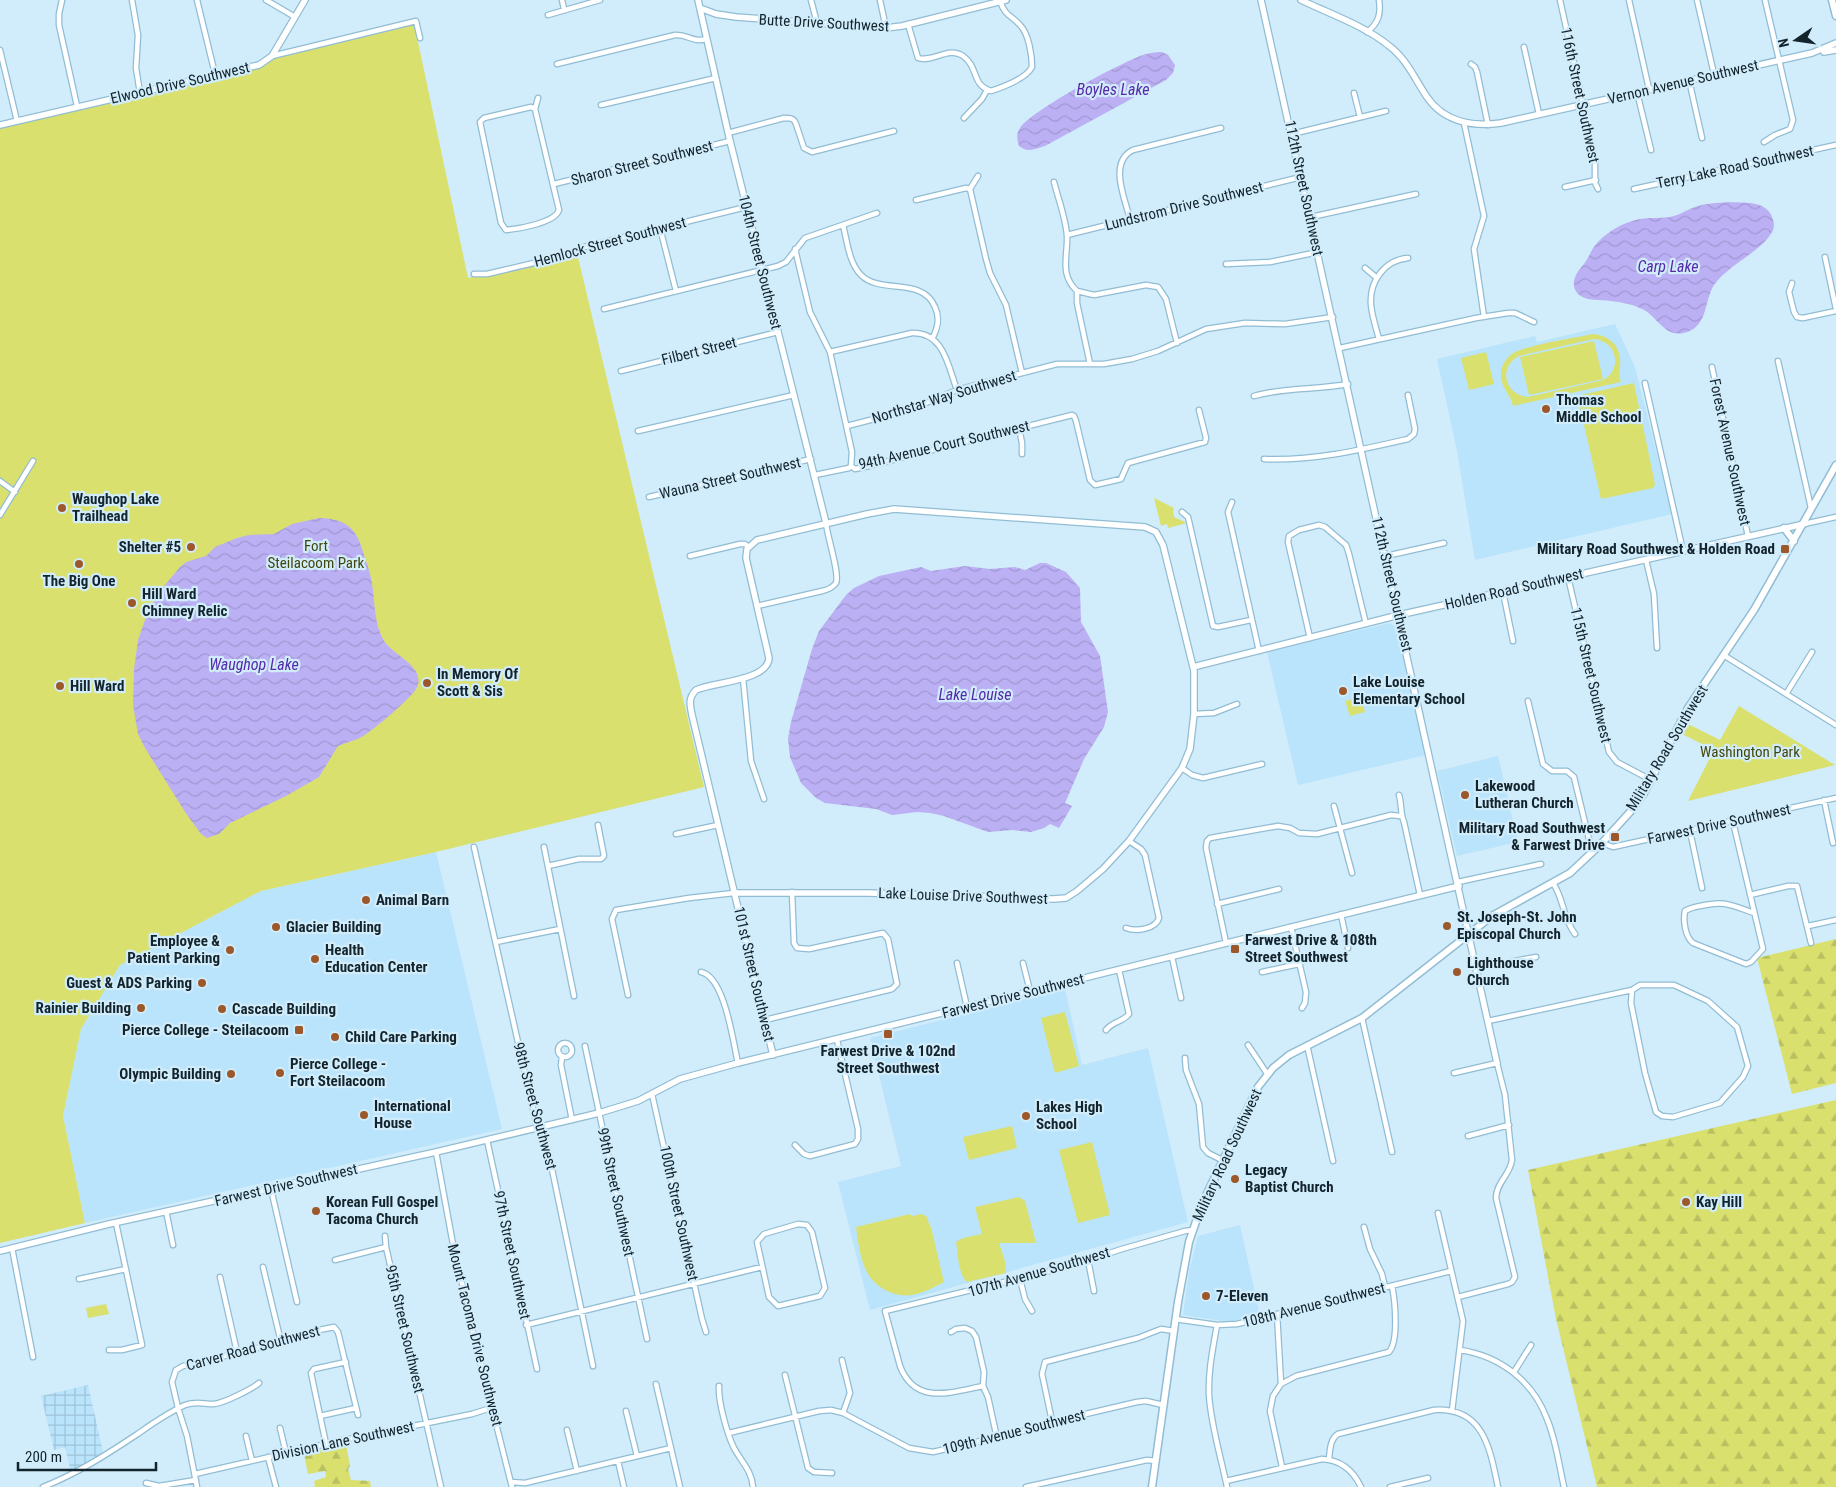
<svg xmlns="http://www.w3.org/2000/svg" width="1836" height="1487" viewBox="0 0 1836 1487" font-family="'Roboto Condensed',sans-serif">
<defs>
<pattern id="industrial-grid" width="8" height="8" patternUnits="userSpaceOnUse" patternTransform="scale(1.25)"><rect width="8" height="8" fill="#bae4fb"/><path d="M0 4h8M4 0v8" fill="none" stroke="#9fc3d7"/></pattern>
<pattern id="forest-firs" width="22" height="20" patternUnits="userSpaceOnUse" patternTransform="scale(1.25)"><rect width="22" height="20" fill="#d9e06e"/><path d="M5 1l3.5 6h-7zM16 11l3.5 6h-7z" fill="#b9c060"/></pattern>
<pattern id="water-waves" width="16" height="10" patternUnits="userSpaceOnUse" patternTransform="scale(1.25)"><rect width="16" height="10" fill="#bcb0f4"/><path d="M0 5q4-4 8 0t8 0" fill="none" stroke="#a197d2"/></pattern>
</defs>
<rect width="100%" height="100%" fill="#d1ecfa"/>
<!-- built -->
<path fill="#bae4fb" d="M1615,324L1635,367L1672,514L1475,560L1457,451L1437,359L1535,336L1537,342Z
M1390,623L1396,627L1426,755L1298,785L1267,652Z
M1498,756L1518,842L1457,856L1437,771Z
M436,852L502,1129L85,1223L63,1116L81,1029L120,965L261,891Z
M1065,989L1082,1065L1148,1048L1188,1222L870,1310L838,1182L901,1166L870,1038Z
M1240,1225L1260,1315L1229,1322L1183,1315L1189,1272L1198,1236Z"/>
<!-- industrial -->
<path fill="url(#industrial-grid)" d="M88,1385L103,1452L71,1472L65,1447L54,1450L41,1396Z"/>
<!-- forest -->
<path fill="url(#forest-firs)" d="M1836,939V1083L1792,1094L1757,958Z
M1836,1100V1487H1597L1556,1319L1528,1170Z
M346,1444L350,1466L348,1469L351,1480L370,1481L371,1487H313L315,1486L314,1481L326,1477L325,1471L308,1474L304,1454Z"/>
<!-- green -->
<path fill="#d9e06e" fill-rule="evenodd" d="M414,23L468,278L577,253L704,787L436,852L261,891L120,965L81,1029L63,1116L85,1223L0,1243V125Z
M1593,334C1607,335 1619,344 1620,358C1621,367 1618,373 1621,382L1513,406C1511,395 1502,389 1501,377C1500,368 1505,359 1512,354C1525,345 1575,338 1593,334ZM1594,339C1617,341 1623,369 1603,380L1528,397C1504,395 1498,367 1519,356Z
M1594,341L1603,379L1529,395L1520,357Z
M1486,352L1494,384L1469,390L1461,358Z
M1634,383L1655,484L1653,488L1601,499L1578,399L1581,395Z
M1154,498L1174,508L1173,512L1174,517L1187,523L1168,528L1167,524L1161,526Z
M1361,697L1365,712L1350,716L1345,701Z
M1739,706L1835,765L1688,801L1714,750L1676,731L1682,721L1720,740Z
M1065,1012L1079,1066L1055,1073L1041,1018Z
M1012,1126L1017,1148L969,1160L963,1137Z
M1092,1142L1110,1215L1078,1223L1059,1150Z
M1019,1197L1025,1201L1036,1243H999L1005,1261L1006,1273L967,1282C958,1274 958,1254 956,1242L963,1238L982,1234L975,1207Z
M910,1214L912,1216L922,1214L927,1217L929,1224L931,1227L944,1282C934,1287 924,1293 912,1295C895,1298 874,1287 867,1272C860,1259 858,1242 856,1227Z
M106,1304L109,1314L88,1318L86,1308Z"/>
<!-- water -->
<path fill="url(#water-waves)" d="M1162,52L1168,55L1175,65L1173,73L1166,80L1045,146C1036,149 1027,153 1019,146C1017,140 1016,134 1020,128C1032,110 1120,63 1143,55C1149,53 1155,52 1162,52Z
M1729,202C1743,203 1766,200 1772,217C1774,222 1775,227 1772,232C1762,251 1728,265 1714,285C1704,301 1708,325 1687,332C1664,340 1658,315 1640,308C1631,304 1621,302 1611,301C1600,299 1587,302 1578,294C1569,284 1576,273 1584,264C1588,259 1590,253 1593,248C1604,233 1623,222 1640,219C1652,217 1663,219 1674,216C1682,214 1688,209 1695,207C1706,203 1717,203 1729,202Z
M319,518C350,519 357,530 365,558C369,569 372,580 373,591C375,608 375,624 383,639C391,655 423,664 418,685C416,695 370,733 360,738C353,741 345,743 338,746L319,777L286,796L230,823L219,834L207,838L201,834L185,812L145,748L138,734L133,705L134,669L138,640L147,614L160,591L180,567L186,562L206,556L215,547L237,538L249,535L274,534L292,524Z
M1040,563H1046L1066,572L1080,588L1081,622L1100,656L1108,712L1104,727L1084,759L1065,803L1072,806L1059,828L1050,824L1044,828L1031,832L1012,830L988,832L944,816L930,813L917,812L892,815L876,809L825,803L816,798L801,783L790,757L788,739L791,722L812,649L819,631L846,595L854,588L879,576L921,567L931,571L965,566L990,569L1015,567L1025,570Z"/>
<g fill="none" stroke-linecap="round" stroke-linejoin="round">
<defs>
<path id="minor" d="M62,0L59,14V25L77,106
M132,0L138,35L136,68L140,93
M197,0L215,74
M266,0L295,17
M562,0L564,9
M811,0L817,23
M880,0L886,28
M1560,0L1583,104L1595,161V183L1598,189
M1629,0L1649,89
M1697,0L1714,74
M548,15L600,0
M908,24L918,58C932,63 949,46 963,56C979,67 971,85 991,91C1003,87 1026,79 1032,67C1032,56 1029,34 1020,25C1011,15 1005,16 1000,1
M1367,32C1379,23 1381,13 1379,0
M1524,47L1539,114
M0,50L17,121
M272,56L416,21L420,38
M557,64L675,35C689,34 691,43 707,39
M1471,64L1475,67L1477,72L1488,125
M1689,80L1702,138
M1637,92L1651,150
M1354,93L1360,117
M601,105L716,78
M535,109L531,107L484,118L480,122L501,223L506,230C518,229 555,223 559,210L535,109L538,98
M964,118L982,99L987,90
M1464,123L1484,216L1474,249L1484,317
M728,133L784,118C790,118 794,118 796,124L804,148L812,152L894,131
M1292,134L1386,111
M1764,142L1775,135L1790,129L1793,120L1765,0
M978,176L970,189L986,259L990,273L1006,305L1022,373
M1054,182C1058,198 1066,219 1067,236C1068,256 1059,274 1077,291V303L1090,364
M554,184L730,141
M1565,187L1596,180
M1634,189L1836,145
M916,200L966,188L970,189
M1311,217L1416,194
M1130,219C1125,199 1108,162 1133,150L1221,128
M843,225C847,241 849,263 861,275C881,295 922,276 935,307C940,318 938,327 933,337
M660,228L676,291
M1067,235L1301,177
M795,249L810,312L830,352L852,452L851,466
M1825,257L1836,309
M1226,264L1270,262L1318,252
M1365,268L1377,278
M474,274H487L572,254L584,247L746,207
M1792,283L1789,292L1794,312L1797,317L1803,318L1836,311
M1077,291L1094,295L1146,285L1158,287L1166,299L1177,343
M604,309L778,266L786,262L805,238L877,213
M1379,339C1376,328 1372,316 1371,305C1369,281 1385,260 1408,258
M1340,348L1476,318L1508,313H1515L1534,322
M830,352L912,333C944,332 948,366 957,390
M1778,361L1811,508
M1712,367L1748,536
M621,371L778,332
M1645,383L1683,551
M1254,396C1284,387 1316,390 1348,384
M847,426L909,410L957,390L1057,364H1104L1132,359L1158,351L1206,329L1245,323L1285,324L1333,317
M1019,428L1022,443V454
M638,431L794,395
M1264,459C1314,461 1360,450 1408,439L1414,434L1415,429L1408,395
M815,475L849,468L851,466L855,469L869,466L1072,415L1074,416L1076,421L1090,480L1095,485L1121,479L1128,463L1205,442L1206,438L1199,410
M0,481L15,492
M649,497L811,459
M1232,502L1228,512L1259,651
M1182,512L1188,517L1213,626L1218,627L1251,620
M0,515L33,461
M1804,524L1836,517
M690,556L740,544H745L749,547
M1386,556L1444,543
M1646,560L1654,594L1657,648
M1568,577L1609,752L1617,762L1651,780
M1503,592L1513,641
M757,606L822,591C827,590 833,587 836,583C840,574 827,536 826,523
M1310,638L1288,542L1289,536L1299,530L1319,525L1325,527L1346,545L1349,554L1366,624
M1725,656L1836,725
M743,678L751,761L764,799
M1786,694L1812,652
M1528,701L1543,764L1552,771H1567L1574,777L1592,852
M1194,714L1214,713L1237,704
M1182,768L1192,775L1203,778L1262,764
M1399,795C1402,805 1400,813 1404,822L1420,895
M1824,800L1833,843
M1334,806L1352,873
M1733,822L1763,949L1751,962L1746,964L1693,943C1685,937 1683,920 1685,911C1690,908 1694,907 1700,906C1725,900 1731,905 1754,913
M1690,831L1702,888
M676,834L718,825
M1602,843L1613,847L1836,798
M474,847L536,1122L542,1127L548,1150L593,1366
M544,847L574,996
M548,866L579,859H601L604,856L598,825
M1458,882L1541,864
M1553,883C1564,899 1563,919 1575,934
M1750,895L1788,886H1797L1811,943
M1217,904L1279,889
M1341,914L1348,948
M1808,926L1836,920
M1291,927L1306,992L1305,1003L1302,1008
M1126,928C1136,932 1156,929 1159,918L1145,855L1141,849L1129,841
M496,942L560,929
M1226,943L1206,848L1207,841L1210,838L1278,826L1290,828L1299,833L1317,834L1391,815L1400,816
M1172,957L1181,998
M957,963L967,1007
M1023,963L1030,991
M1477,968L1536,957
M701,972C725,977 733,1042 738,1063
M1262,972L1299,964
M1640,985H1674L1708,1001L1737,1027L1748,1066L1743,1077L1720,1103L1673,1117L1662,1116L1656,1112L1645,1073L1631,1003L1632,990Z
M628,995L612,919L616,910L689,898L734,893
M1362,1018L1392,1152
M765,1020L892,989L897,984L888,939L883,933L809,949L797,948L794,943L792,892
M1488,1021L1632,990
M1106,1030C1113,1021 1123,1022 1129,1014L1119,970
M558 1050a7 7 0 1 1 14 0a7 7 0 1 1-14 0Z
M1248,1045L1268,1075
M1307,1045L1333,1161
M585,1046L647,1339
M562,1057L561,1065L572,1120
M1185,1058L1186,1070L1199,1104L1203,1147L1208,1153L1222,1160
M1454,1073L1497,1063L1505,1095L1512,1160C1510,1175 1496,1183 1496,1198L1515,1277L1512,1282L1508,1284L1458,1297
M652,1094L702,1319L706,1332
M1468,1136L1509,1125
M487,1140L537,1369
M795,1145L804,1154L810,1156L855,1144L858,1139V1129L837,1040
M436,1152L452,1239L474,1337L512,1487
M271,1189L297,1302
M166,1211L173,1245
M1438,1213L1463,1321L1452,1411
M798,1224L807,1225L812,1232L825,1288L820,1296L778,1306L769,1297L757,1242L764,1234Z
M1364,1227L1370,1249L1382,1274L1385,1287
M385,1236L386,1247L441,1487
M12,1248L33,1357
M335,1260L386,1247
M1088,1260L1094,1291
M263,1267L281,1342
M220,1277L237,1352
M79,1279L126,1269
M1020,1279L1025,1299L1032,1311
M1277,1314L1281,1384L1273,1396L1270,1411L1282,1467
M1175,1319L1217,1325L1237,1324L1451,1271
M526,1325L762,1267
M1217,1325C1213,1348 1208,1371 1209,1395C1211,1426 1221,1457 1227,1487
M951,1332L956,1329L965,1328L972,1331L976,1337L984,1372L983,1386L988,1397L997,1438
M109,1350H122L142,1345L116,1223
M1460,1350C1500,1356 1533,1381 1547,1419C1556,1440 1559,1465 1564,1487
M842,1360L850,1393L843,1413
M1514,1372L1531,1345
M785,1375L808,1468L814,1472L832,1473
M656,1384L680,1487
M1281,1384L1296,1376L1389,1352C1399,1341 1395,1300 1392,1286
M719,1386C718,1401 727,1434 734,1448C741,1461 752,1471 753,1487
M983,1386C952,1392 915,1406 900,1366L885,1311L1070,1266L1122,1249L1185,1231L1193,1230
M626,1411L637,1456
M320,1416L356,1408
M1052,1421L1042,1374L1045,1362L1138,1338L1161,1329L1174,1331
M280,1428L286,1453
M567,1430L577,1471
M729,1433L819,1411L831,1410L843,1413L909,1448L933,1452L1024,1431L1043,1424L1137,1402L1146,1401L1163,1405
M246,1436L252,1461
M326,1444L311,1373L314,1369L346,1362
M268,1457L276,1487
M1329,1459C1330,1450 1330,1439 1338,1434L1434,1410C1484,1407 1490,1449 1498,1487
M618,1461L624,1487
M195,1474L339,1441L472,1414L491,1408
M1226,1481L1322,1459C1341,1460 1353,1470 1361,1487
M511,1482L525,1483L671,1448
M146,1483L159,1486L196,1480
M43,1487C76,1474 106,1455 136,1435C152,1424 167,1413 185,1405C196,1401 203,1404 214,1404C224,1403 252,1389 259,1383
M197,1487L187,1436L178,1408L172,1382L176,1370L183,1366L303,1337L314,1331L334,1327L338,1332L358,1415
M1026,1487L1147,1460L1156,1461
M1390,1487L1428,1478"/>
<path id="tertiary" d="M698,0L730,141L826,523
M1261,0L1497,1063
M1301,0C1330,14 1363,25 1388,45C1407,59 1414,78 1427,97C1444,122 1473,127 1501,123L1812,53L1836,43
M700,8L716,14L736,17L886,28L902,26L1006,0
M1824,52L1836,50
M0,125L259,65L272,56L305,0
M1193,667L1399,615L1804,524
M734,893H868L1054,899L1066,898L1077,891L1103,869L1129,841L1182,768L1190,749L1194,714V671L1163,545L1156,532L1145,527L894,509L867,514L757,540L747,549L746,558L769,658C768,681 713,682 696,690C688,698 690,705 692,715L773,1055
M0,1251L109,1224L436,1152L599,1113L638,1101L680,1079L738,1063L1459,886"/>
<path id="secondary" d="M1832,0L1836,16
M1784,528L1794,541
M1152,1487L1178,1302L1189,1242L1202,1204L1258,1087L1273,1068L1289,1055L1362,1018L1492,916L1570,873L1602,843L1630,812L1644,793L1688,708L1754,610L1836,465"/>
</defs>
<!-- minor casing -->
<use href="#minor" stroke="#91bdd4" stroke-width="7"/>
<!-- tertiary casing -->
<use href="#tertiary" stroke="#91bdd4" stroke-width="8"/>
<!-- secondary casing -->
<use href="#secondary" stroke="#91bdd4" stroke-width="9"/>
<!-- minor -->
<use href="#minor" stroke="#fff" stroke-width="4.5"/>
<!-- tertiary -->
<use href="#tertiary" stroke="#fff" stroke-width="5.5"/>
<!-- secondary -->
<use href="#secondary" stroke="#fff" stroke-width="6"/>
</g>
<!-- markers -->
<g fill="#9c582a" stroke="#d1ecfa" stroke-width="2">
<circle cx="1546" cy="409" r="5"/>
<circle cx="62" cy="508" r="5"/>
<circle cx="191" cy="547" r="5"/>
<rect x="1780" y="544" width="10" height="10" rx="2.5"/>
<circle cx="79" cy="564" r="5"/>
<circle cx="132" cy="603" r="5"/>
<circle cx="427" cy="683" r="5"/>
<circle cx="60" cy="686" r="5"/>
<circle cx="1343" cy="691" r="5"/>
<circle cx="1465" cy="795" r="5"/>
<rect x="1610" y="832" width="10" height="10" rx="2.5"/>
<circle cx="366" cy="900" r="5"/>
<circle cx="1447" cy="926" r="5"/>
<circle cx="276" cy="927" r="5"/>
<rect x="1230" y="944" width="10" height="10" rx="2.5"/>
<circle cx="230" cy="950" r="5"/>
<circle cx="315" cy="959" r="5"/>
<circle cx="1457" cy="972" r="5"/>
<circle cx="202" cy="983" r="5"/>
<circle cx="141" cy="1008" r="5"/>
<circle cx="222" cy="1009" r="5"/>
<rect x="294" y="1025" width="10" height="10" rx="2.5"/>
<rect x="883" y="1029" width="10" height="10" rx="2.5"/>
<circle cx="335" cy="1037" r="5"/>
<circle cx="280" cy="1073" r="5"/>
<circle cx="231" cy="1074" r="5"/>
<circle cx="364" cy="1115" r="5"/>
<circle cx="1026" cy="1116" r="5"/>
<circle cx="1235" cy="1179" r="5"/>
<circle cx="1686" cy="1202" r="5"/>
<circle cx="316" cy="1211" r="5"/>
<circle cx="1206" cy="1296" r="5"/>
</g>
<g text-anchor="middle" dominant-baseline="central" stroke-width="4.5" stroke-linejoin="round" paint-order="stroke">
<!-- street labels -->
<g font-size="15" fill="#13242d" stroke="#d1ecfa">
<text transform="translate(824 23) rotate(3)">Butte Drive Southwest</text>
<text transform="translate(1683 82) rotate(-13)">Vernon Avenue Southwest</text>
<text transform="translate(180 83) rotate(-13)">Elwood Drive Southwest</text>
<text transform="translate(1580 95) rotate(78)">116th Street Southwest</text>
<text transform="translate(642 163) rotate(-14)">Sharon Street Southwest</text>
<text transform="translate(1735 167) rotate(-12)">Terry Lake Road Southwest</text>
<text transform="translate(1304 188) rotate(78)">112th Street Southwest</text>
<text transform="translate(1184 206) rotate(-14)">Lundstrom Drive Southwest</text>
<text transform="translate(610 242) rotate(-15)">Hemlock Street Southwest</text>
<text transform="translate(760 262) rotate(76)">104th Street Southwest</text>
<text transform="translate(699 351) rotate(-14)">Filbert Street</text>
<text transform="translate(944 397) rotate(-17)">Northstar Way Southwest</text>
<text transform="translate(944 445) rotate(-13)">94th Avenue Court Southwest</text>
<text transform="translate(1730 452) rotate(78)">Forest Avenue Southwest</text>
<text transform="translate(730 478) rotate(-13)">Wauna Street Southwest</text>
<text transform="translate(1392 584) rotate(77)">112th Street Southwest</text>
<text transform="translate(1514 589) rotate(-13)">Holden Road Southwest</text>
<text transform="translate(1591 675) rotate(77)">115th Street Southwest</text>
<text transform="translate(1667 748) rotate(-59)">Military Road Southwest</text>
<text transform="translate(1719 824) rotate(-12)">Farwest Drive Southwest</text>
<text transform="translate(963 896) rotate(2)">Lake Louise Drive Southwest</text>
<text transform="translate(754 974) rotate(77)">101st Street Southwest</text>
<text transform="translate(1013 996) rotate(-14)">Farwest Drive Southwest</text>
<text transform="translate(535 1106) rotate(75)">98th Street Southwest</text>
<text transform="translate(1227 1155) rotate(-65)">Military Road Southwest</text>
<text transform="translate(286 1185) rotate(-13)">Farwest Drive Southwest</text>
<text transform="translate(616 1192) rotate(78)">99th Street Southwest</text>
<text transform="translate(679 1213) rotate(78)">100th Street Southwest</text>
<text transform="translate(512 1255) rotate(78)">97th Street Southwest</text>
<text transform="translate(1039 1272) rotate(-16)">107th Avenue Southwest</text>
<text transform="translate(1314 1305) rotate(-14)">108th Avenue Southwest</text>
<text transform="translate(405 1329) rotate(77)">95th Street Southwest</text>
<text transform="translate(475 1335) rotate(76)">Mount Tacoma Drive Southwest</text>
<text transform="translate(253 1348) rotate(-15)">Carver Road Southwest</text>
<text transform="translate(1014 1432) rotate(-14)">109th Avenue Southwest</text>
<text transform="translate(343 1441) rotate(-12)">Division Lane Southwest</text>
</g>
<!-- poi labels -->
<g font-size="15" font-weight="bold" fill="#13242d" stroke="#d1ecfa" text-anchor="start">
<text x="1556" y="400">Thomas<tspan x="1556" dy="17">Middle School</tspan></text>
<text x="72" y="499">Waughop Lake<tspan x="72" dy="17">Trailhead</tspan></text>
<text x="181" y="547" text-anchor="end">Shelter #5</text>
<text x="1775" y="549" text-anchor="end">Military Road Southwest &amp; Holden Road</text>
<text x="79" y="581" text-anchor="middle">The Big One</text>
<text x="142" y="594">Hill Ward<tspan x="142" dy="17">Chimney Relic</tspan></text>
<text x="437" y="674">In Memory Of<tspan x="437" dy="17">Scott &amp; Sis</tspan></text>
<text x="1353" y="682">Lake Louise<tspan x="1353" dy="17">Elementary School</tspan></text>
<text x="70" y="686">Hill Ward</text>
<text x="1475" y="786">Lakewood<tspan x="1475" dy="17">Lutheran Church</tspan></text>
<text x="1605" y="828" text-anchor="end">Military Road Southwest<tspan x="1605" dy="17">&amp; Farwest Drive</tspan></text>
<text x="376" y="900">Animal Barn</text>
<text x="1457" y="917">St. Joseph-St. John<tspan x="1457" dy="17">Episcopal Church</tspan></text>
<text x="286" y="927">Glacier Building</text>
<text x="1245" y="940">Farwest Drive &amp; 108th<tspan x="1245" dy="17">Street Southwest</tspan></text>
<text x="220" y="941" text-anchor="end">Employee &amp;<tspan x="220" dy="17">Patient Parking</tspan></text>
<text x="325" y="950">Health<tspan x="325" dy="17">Education Center</tspan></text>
<text x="1467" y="963">Lighthouse<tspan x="1467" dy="17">Church</tspan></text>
<text x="192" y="983" text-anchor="end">Guest &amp; ADS Parking</text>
<text x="131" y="1008" text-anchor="end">Rainier Building</text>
<text x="232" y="1009">Cascade Building</text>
<text x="289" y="1030" text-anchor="end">Pierce College - Steilacoom</text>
<text x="345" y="1037">Child Care Parking</text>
<text x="888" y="1051" text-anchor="middle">Farwest Drive &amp; 102nd<tspan x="888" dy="17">Street Southwest</tspan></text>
<text x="290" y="1064">Pierce College -<tspan x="290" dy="17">Fort Steilacoom</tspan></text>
<text x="221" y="1074" text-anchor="end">Olympic Building</text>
<text x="374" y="1106">International<tspan x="374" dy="17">House</tspan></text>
<text x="1036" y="1107">Lakes High<tspan x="1036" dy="17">School</tspan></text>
<text x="1245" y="1170">Legacy<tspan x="1245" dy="17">Baptist Church</tspan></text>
<text x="326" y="1202">Korean Full Gospel<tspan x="326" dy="17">Tacoma Church</tspan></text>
<text x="1696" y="1202">Kay Hill</text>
<text x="1216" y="1296">7-Eleven</text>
</g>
<!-- park labels -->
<g font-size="15" fill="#43460c" stroke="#d1ecfa">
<text x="316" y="546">Fort<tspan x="316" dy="17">Steilacoom Park</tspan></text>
<text x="1750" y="752">Washington Park</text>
</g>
<!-- water labels -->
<g font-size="16" font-style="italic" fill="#5629aa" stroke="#d1ecfa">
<text x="1113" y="89">Boyles Lake</text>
<text x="1668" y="266">Carp Lake</text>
<text x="254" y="664">Waughop Lake</text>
<text x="975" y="694">Lake Louise</text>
</g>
</g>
<!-- north arrow -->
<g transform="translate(1796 40) rotate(257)" stroke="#d1ecfa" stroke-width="4" paint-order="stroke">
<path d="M0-4L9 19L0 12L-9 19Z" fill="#13242d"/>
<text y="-8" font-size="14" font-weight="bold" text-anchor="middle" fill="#13242d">N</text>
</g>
<!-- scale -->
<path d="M18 1462v8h138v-8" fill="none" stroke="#13242d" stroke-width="2.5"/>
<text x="25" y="1462" font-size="15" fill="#13242d" stroke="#d1ecfa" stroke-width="4" paint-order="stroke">200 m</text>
</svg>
